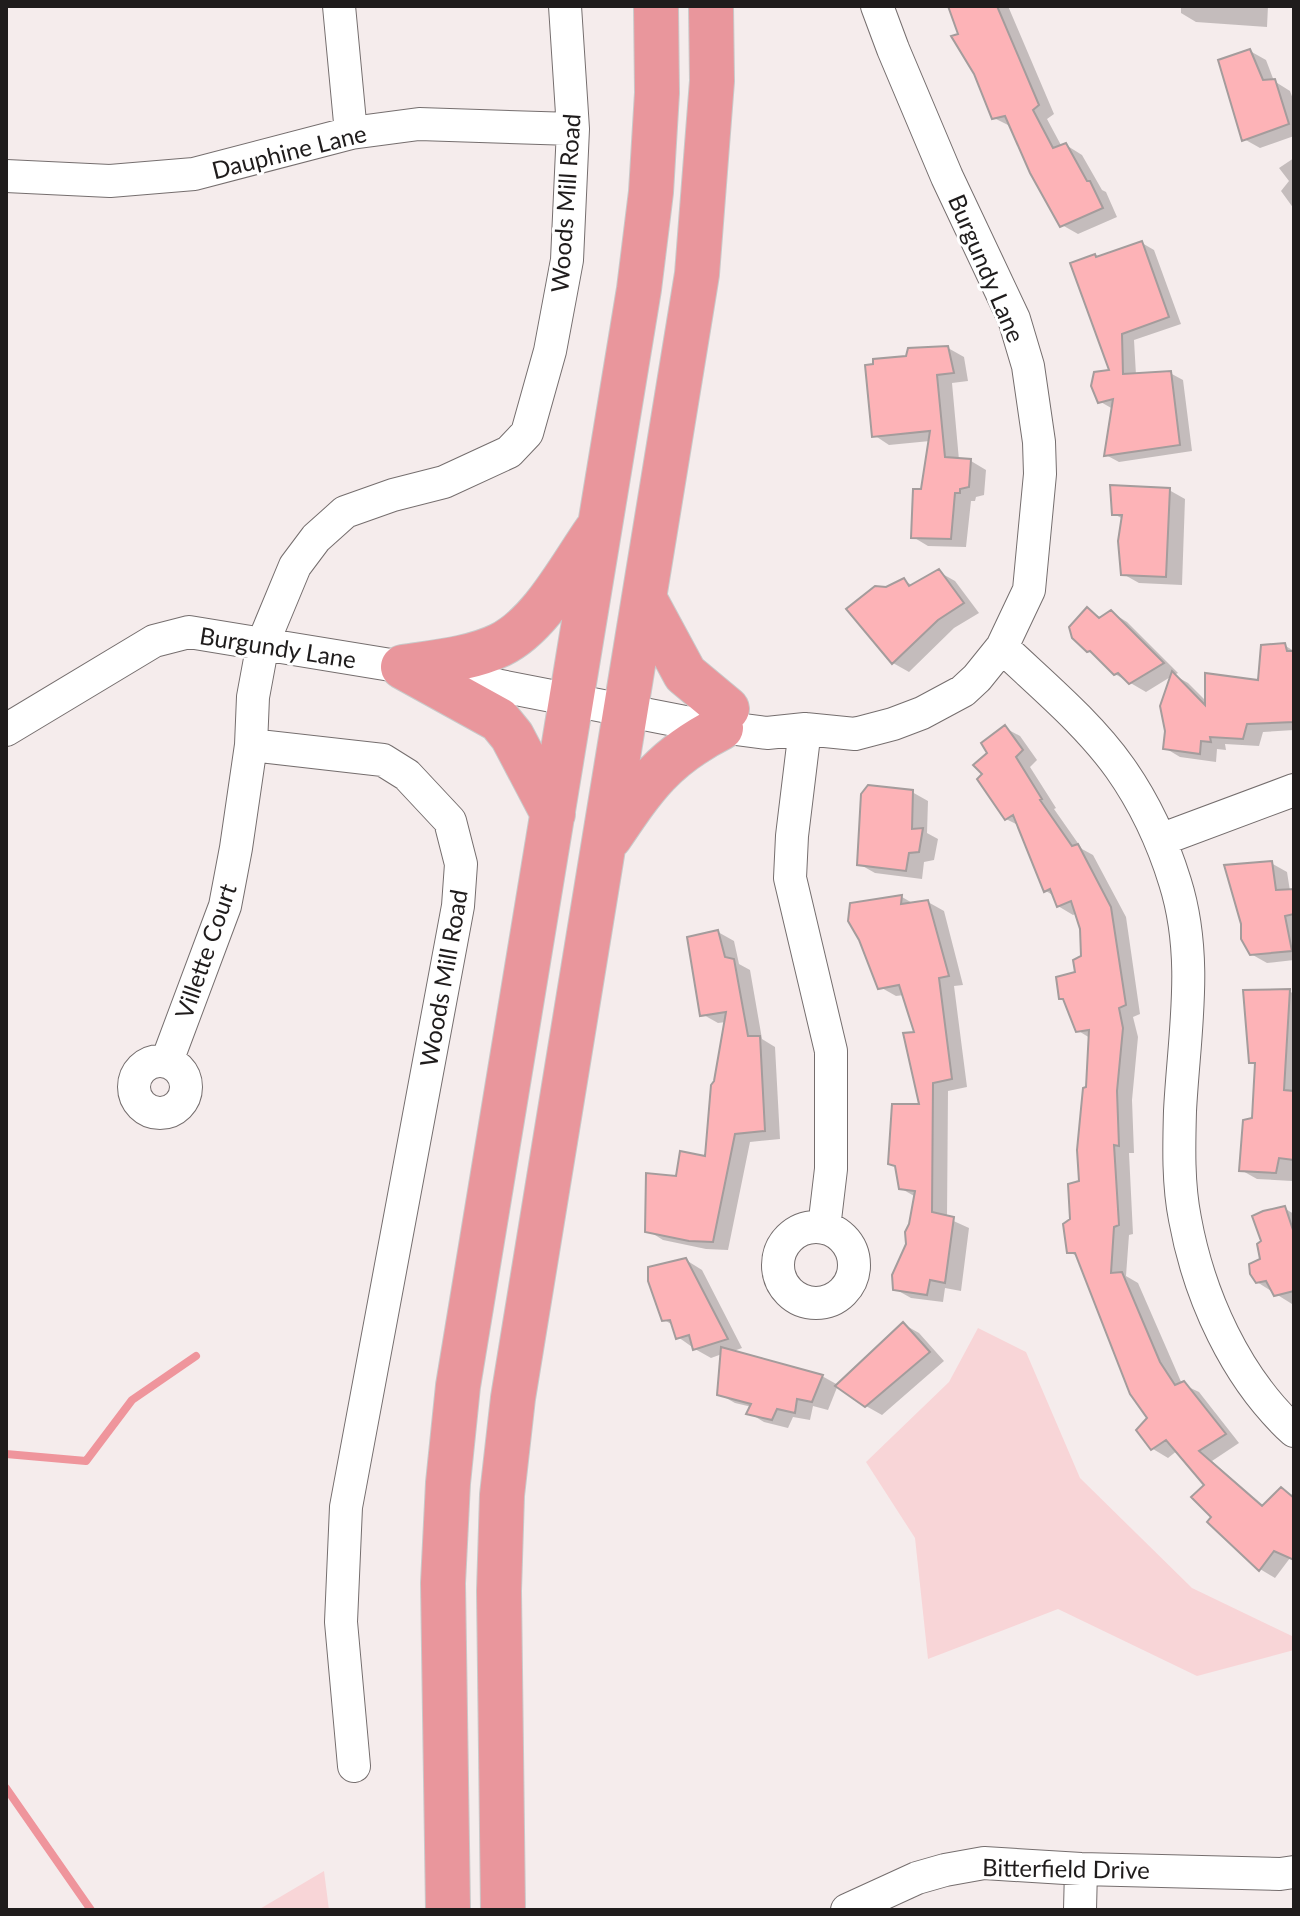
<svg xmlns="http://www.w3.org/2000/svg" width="1300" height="1916" viewBox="0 0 1300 1916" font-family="Lato,sans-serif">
<rect width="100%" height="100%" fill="#f5ecec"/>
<!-- green -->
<path fill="#f8d5d7" d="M978,1328L1026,1352L1080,1478L1192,1588L1294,1637V1650L1197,1676L1058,1609L928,1659L915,1538L866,1462L949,1382Z
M324,1871L329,1910H258Z"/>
<!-- shadow -->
<path fill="#0003" d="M949,6H1008L1054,114L1047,119L1062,147L1066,145L1082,155L1102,190L1106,192L1117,217L1078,234L1062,225L1012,127L994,118Z
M1181,6H1268L1267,27L1196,22L1181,13Z
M1250,51L1266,60L1274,81L1290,91L1294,102V136L1260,148L1244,139Z
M1294,158V209L1281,191L1289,181L1279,168Z
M1142,243L1154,250L1181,324L1134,340L1136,375L1170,373L1183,380L1192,451L1119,462L1106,455L1113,409L1099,401L1112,372L1095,256L1099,258Z
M948,348L964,357L968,381L952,383L959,460L971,461L986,470L984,495L976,497L975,501H971L966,547L928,546L913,537L930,441L889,445L874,435L908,357Z
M1169,490L1185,499L1182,585L1139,583L1123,574V519L1114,514Z
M939,572L955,581L979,613L954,628L909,672L893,663L887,589L904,580L913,586Z
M1087,610L1102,618L1111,612L1127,622L1178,673L1174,675L1188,683L1207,702L1260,682L1284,645L1294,651V730L1263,732L1259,746L1225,744L1226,750L1217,749L1216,762L1180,757L1165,748L1172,676L1146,692L1115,674L1098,656L1088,651Z
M1005,728L1020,736L1037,760L1030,767L1056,808L1054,809L1082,849L1093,855L1126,917L1140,1014L1133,1017L1138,1037L1132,1100L1134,1153H1129L1133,1234L1129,1235L1126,1276L1138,1283L1182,1384L1199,1392L1239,1443L1212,1461L1264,1506L1281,1489L1294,1496V1560L1290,1558L1275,1578L1260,1569L1213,1517L1207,1485L1178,1450L1168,1458L1153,1449L1149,1418L1079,1257L1069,1252L1072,1220L1081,1183L1090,1038L1077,1030L1066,1001L1061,998L1077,974L1083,958L1082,929L1077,913L1073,915L1058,906L1054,896L1046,891L1020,826L1006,819L985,774L990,754Z
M912,792L928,801L927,833L938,839L934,860L924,862L922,879L875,873L859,864Z
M1271,863L1287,872L1290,891H1294V960L1267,963L1251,954Z
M902,897L914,904L928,902L944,911L963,985L954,986L967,1087L948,1091L947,1218L969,1228L961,1291L945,1288L943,1302L911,1298L895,1289L908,1245L916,1197L900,1188L897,1167L890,1163L922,1106L917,1034L904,995L896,996L880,987L852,904Z
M718,932L734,941L739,964L750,970L762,1039L775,1047L780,1139L750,1142L728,1250L706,1249L663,1240L647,1230L678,1178L707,1158L726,1022L718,1023L702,1014Z
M1289,991L1294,994V1169L1292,1181L1257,1179L1241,1170L1254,1120L1257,1065L1251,1062Z
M1284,1208L1294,1214V1303L1292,1304L1257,1282L1263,1241Z
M686,1260L702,1270L742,1348L731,1352L822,1376L838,1385L828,1410L813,1406L810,1420L793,1417L788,1428L764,1422L749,1413L752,1407L735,1403L719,1394L722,1354L711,1358L695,1349L678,1337L674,1326L663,1319Z
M903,1324L919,1333L944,1361L882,1415L866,1406Z"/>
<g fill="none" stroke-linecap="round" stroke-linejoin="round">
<!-- stream -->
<path stroke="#ef959c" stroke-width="8" d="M6,1454L86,1461L132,1400L196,1356
M6,1788L91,1910"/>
</g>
<!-- building -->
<path fill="#fdb3b7" stroke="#a49c9c" stroke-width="2" d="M948,6H997L1039,105L1033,110L1053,148L1066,143L1087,181H1090L1103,208L1060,227L1030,173L1005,116L992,119L974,74L951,36L958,34Z
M1250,49L1263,80L1275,79L1289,124L1242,141L1218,60Z
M1142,241L1169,317L1122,334L1123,374L1171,371L1180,445L1104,456L1113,399L1098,403L1091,386L1094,372L1109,370L1070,263L1095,254L1096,257Z
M948,346L954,373L937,375L945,457L971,459L969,487L960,489V493H955L951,539L911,538L913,489H921L930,431L872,437L865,365L873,364V359L906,356L908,348Z
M1110,485L1170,488L1166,577L1121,575L1118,541L1122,515H1112Z
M939,569L964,603L938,620L892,664L846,609L875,586L886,587L904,578L909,586Z
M1087,607L1099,618L1111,610L1164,663L1129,684L1118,673L1114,675L1090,651L1087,652L1072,638L1069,627Z
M1285,643L1287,651H1294V722L1247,724L1243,739L1210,737L1211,742L1201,741L1200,754L1163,749L1165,731L1160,706L1172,671L1205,705V673L1258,680L1261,645Z
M1005,725L1023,750L1016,757L1042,799L1040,800L1072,846L1078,844L1111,907L1126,1005L1119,1008L1123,1028L1117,1091L1119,1146L1114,1145L1119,1225L1114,1227L1111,1273L1122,1272L1160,1362L1175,1385L1184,1381L1226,1434L1199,1451L1262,1506L1281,1487L1294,1498V1560L1274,1551L1259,1571L1207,1522L1211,1517L1191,1497L1204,1485L1166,1440L1151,1450L1136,1430L1147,1418L1130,1394L1075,1253H1067L1063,1224L1070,1219L1068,1184L1079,1181L1077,1150L1083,1088L1086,1087L1089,1030L1076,1032L1063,999H1059L1056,977L1075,972L1073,960L1081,956L1080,929L1071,901L1057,907L1050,889L1044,892L1013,815L1005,820L977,779L982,774L973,765L987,753L981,743Z
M868,785L913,790L912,829L923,828L919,852L909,853L906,871L857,865L861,794Z
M1272,861L1276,890L1294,889V914L1285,916L1292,951L1250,955L1241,939V924L1224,865Z
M902,895L901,904L928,900L949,976L939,978L952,1079L933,1083L932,1212L954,1217L945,1283L930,1280L927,1295L893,1290L892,1275L906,1244L905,1232L909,1224L915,1191L899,1189L895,1166L888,1164L892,1104H919L903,1033L914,1032L899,985L878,989L859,940L848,921L850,903Z
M718,930L725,957L734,959L748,1036H760L765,1131L735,1134L713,1242L689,1241L645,1232L646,1173L676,1176L680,1151L705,1156L711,1085L714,1081L726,1012L700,1016L687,937Z
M1290,989L1284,1090L1294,1091V1160L1279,1158L1276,1173L1239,1171L1243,1120L1252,1118L1255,1063H1249L1243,990Z
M1285,1206L1294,1233V1291L1274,1296L1266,1281L1256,1283L1250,1274L1249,1264L1260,1259L1257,1244L1261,1241L1252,1216L1263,1211Z
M686,1258L728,1339L693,1350L689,1335L676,1339L670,1320L662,1321L648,1281V1267Z
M903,1322L930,1352L865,1407L835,1386Z
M721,1347L823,1375L812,1402L797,1399L795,1413L777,1409L772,1420L746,1414L751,1404L717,1395Z"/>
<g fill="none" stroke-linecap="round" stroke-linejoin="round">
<defs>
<path id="street" d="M339,6L351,133
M6,176L110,181L194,174L351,133L419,124L573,129
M1002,647C1043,686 1088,723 1120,768C1144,802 1163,843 1175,882C1199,958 1184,1034 1180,1111C1179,1146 1178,1184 1185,1219C1199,1296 1236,1378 1294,1431
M805,729L792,836L790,878L831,1051V1169L824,1228
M6,730L154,641L189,632L403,667L690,723L767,733L805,729L855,734L893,724L922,713L963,691L977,678L1002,647L1029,590L1040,474L1039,442L1028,366L1014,319L947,177L893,49L877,6
M251,745L383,760L407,775L450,821L461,864L458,906L346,1507L341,1622L354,1766
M1160,840L1294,790
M134 1087a26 26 0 1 1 52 0a26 26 0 1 1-52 0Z
M167,1061L225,906L236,848L251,745L253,697L263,643L295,566L316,538L345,512L393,495L444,482L509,452L527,433L550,351L567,260L573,129L565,6
M778 1265a38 38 0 1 1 76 0a38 38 0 1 1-76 0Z
M847,1910L917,1878L945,1870L984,1863L1081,1869L1280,1874L1294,1872
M1080,1910L1081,1869"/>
<path id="highway" d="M644,598L685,674L727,709
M403,667C435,662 471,659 500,645C541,625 570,568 596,531
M403,667L499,720L512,736L553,814
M610,837C645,785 664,757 721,728
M448,1910L443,1583L448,1483L458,1386L639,289L651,192L657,93L656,6
M503,1910L499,1591L502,1495L513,1398L697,274L712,81L711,6"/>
</defs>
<!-- street casing -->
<use href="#street" stroke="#756e6e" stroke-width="34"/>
<!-- highway casing -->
<use href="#highway" stroke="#c9c9c9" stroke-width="46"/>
<!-- street -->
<use href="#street" stroke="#fff" stroke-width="32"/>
<!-- highway -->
<use href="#highway" stroke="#e9969c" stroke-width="44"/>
</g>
<g text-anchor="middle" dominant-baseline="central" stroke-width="6" stroke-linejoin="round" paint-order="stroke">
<!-- street labels -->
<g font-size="24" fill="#1f1c1c" stroke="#fff">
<text transform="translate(289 151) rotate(-14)">Dauphine Lane</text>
<text transform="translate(565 203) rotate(-86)">Woods Mill Road</text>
<text transform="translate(987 268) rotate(67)">Burgundy Lane</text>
<text transform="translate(278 647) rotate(9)">Burgundy Lane</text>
<text transform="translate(205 951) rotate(-71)">Villette Court</text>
<text transform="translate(443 978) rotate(-80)">Woods Mill Road</text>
<text transform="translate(1066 1868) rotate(1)">Bitterfield Drive</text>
</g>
</g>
<!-- border -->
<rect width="1300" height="1916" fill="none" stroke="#1f1c1c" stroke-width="16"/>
</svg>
